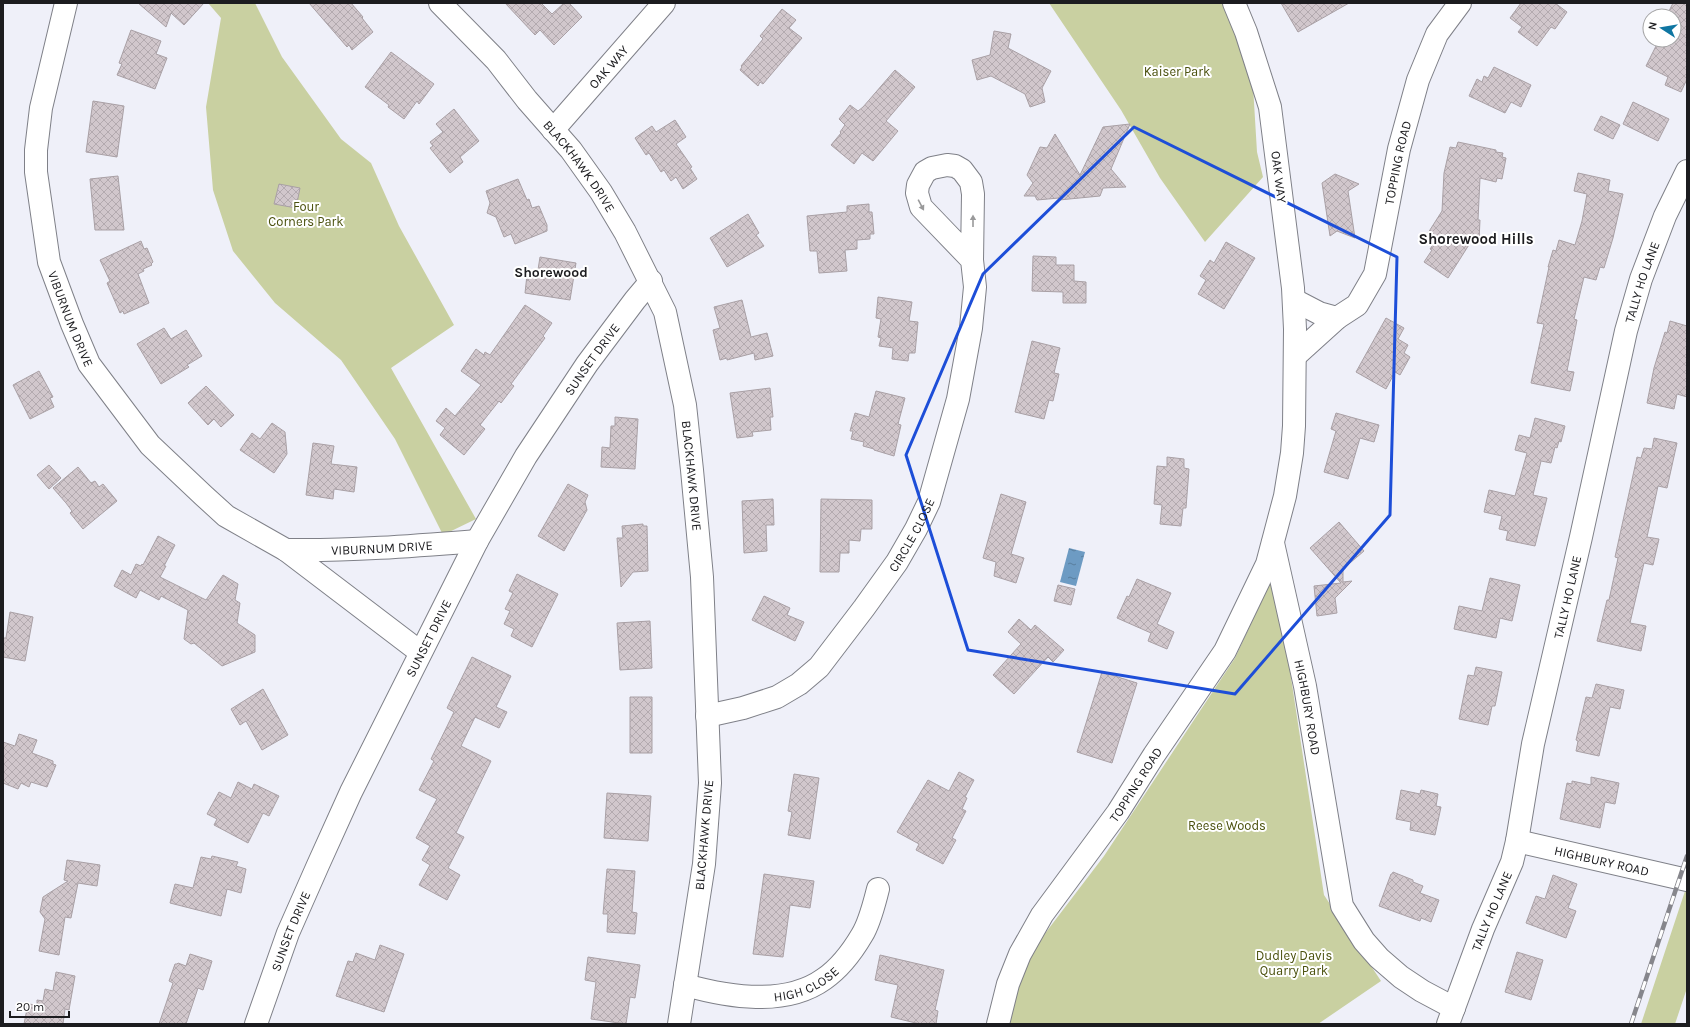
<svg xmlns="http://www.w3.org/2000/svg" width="1690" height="1027" viewBox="0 0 1690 1027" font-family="Karla,sans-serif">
<defs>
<pattern id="water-ripples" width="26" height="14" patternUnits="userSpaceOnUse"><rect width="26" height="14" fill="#6d9bc3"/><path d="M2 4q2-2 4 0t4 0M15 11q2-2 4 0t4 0" fill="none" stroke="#597e9e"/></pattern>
<pattern id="building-cross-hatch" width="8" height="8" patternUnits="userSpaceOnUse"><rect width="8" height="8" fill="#d1c7cc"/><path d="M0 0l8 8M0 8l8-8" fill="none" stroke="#b3aaaf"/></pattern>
</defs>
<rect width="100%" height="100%" fill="#eff0f9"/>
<!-- park -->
<path fill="#c9d0a1" d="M208,3H255L282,57L341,139L371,163L399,226L454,325L391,368L476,519L443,535L395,439L341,360L275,303L233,251L213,190L206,107L221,18Z
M1049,3H1224L1253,86L1257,152L1263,177L1205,242L1160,178L1121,110Z
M1275,572L1324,895L1381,981L1318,1024H1009L1020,981L1037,944L1104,856L1235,658Z
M1687,885V988L1675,1024H1641Z"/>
<!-- water -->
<path fill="url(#water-ripples)" d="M1069,548L1085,552L1076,586L1060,582Z"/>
<!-- building -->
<path fill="url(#building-cross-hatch)" stroke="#a9a0a5" d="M138,3H204L184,25L171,13L166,27Z
M309,3H351L363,17L362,18L373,32L352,50L349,45L347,47Z
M505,3H541L552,14L564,3H569L582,17L554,45L540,30L535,35Z
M1281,3H1349L1298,32Z
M1521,3H1555L1567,12L1555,29L1551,27L1537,46L1518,32L1522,27L1510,18Z
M1673,3H1687V79L1681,92L1665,85L1668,77L1646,66L1659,40H1674V16L1667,15Z
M782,9L796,20L789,28L802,38L763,84L760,82L758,86L740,70L742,67L741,66L763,39L760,36Z
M131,30L161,41L156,54L167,58L155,89L117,75L122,64L119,63Z
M994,31L1011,34L1008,48L1051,71L1042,88L1045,102L1030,107L1025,94L991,76L977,80L972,60L990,55Z
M391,52L434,84L419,104L417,101L404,119L388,107L389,105L365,87Z
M1494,67L1531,85L1521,107L1511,102L1505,113L1469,96L1477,79L1482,82L1484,76L1488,78Z
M895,70L915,87L886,121L898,131L873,161L862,153L854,164L831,145L841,133L840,132L845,125L839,119L850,105L858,111L863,107Z
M93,101L124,106L117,157L86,152Z
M1633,102L1669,119L1658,141L1623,124Z
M454,109L479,141L460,157L463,162L450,173L430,148L433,146L430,142L443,132L436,124Z
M1601,116L1620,125L1613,139L1594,130Z
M675,120L686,137L676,144L692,167L690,168L697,179L683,189L676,177L671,181L664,170L661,172L649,153L646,155L635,138L652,126L656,132Z
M1130,124L1111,169L1126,187L1103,188L1100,196L1059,200V198L1037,200L1035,196H1024L1033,183L1027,175L1040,147L1047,148L1055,134L1080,175L1103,127Z
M1458,142L1496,150V152L1503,153L1502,157L1506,158L1502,179L1497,178L1496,182L1480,178L1478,220H1480L1479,241L1472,240L1448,278L1424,262L1432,250L1430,249L1437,239L1428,233L1442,211L1444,173L1450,147L1456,148Z
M1578,173L1610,180L1608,191L1623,194L1613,238L1604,268L1600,267L1596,280L1584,277L1574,319L1577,320L1567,371L1574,372L1570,391L1531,383L1544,324L1537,323L1549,267H1548L1553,250L1556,251L1559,240L1575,245L1582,221L1587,194L1574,191Z
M1335,174L1359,184L1348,191L1355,238L1337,231L1330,236L1322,183Z
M118,176L124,230H95L90,179Z
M518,179L527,200L529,199L532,208L539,206L547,225V231L515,244L511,234L504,237L496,217L487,213L490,203L486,191Z
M279,184L300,188L296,208L274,204Z
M869,204V212H872L874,234H870V239L857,240V249L845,250L847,271L819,273L817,251H810L807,216L847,212V206Z
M748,214L759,233L756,235L764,246L727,267L710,238Z
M141,241L144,249L147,248L153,262L151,264L152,265L143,269L144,271L138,274L149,303L124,314L123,311L120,313L107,283L110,281L100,260Z
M1226,242L1255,258L1224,309L1198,294L1206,280L1200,276L1210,260L1214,263Z
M1033,256L1056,257V265H1074V281L1086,282V303H1063V292L1032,291Z
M540,257L576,263L570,300L525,293L527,275L537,276Z
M878,297L912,302L909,321L918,322L915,353H909L908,361L892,359L893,348L879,346L881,338L878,337L881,319L876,318Z
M742,300L751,337L767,333L773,356L755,360L754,353L727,360V358L720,360L713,330L720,328L714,307Z
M525,305L552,323L543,336L545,338L511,384L514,386L501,403L499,401L480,425L485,429L464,455L440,435L445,428L436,421L446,408L455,416L481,385L461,371L476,349L484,355L485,352L490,355Z
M1386,318L1404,328L1398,339L1408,345L1404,353L1410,357L1400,375L1395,372L1386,389L1356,372Z
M1670,321L1687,326V397L1677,394L1674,409L1647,403L1654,368L1665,332L1667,333Z
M164,328L171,339L186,330L202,356L187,365L189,367L161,384L137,344Z
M1032,341L1060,348L1054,373L1059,374L1053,401L1049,400L1044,419L1015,412Z
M39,371L53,397L50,398L54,407L30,419L13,385Z
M206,386L234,415L221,427L214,419L208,425L188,403Z
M770,388L773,417H770L771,430L752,432L753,436L737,438L730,393Z
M876,391L905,398L898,424L901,425L894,456L874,450V449L863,446L864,442L851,439L853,431H850L855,413L869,417Z
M1336,413L1379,425L1374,442L1360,438L1348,479L1324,472L1336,431L1331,429Z
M615,417L638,419L635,469L601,467L602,447L610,448L611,426H615Z
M1535,418L1565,426L1561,442L1559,441L1557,448L1555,447L1551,463L1541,461L1533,495L1547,498L1535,546L1506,540L1508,531L1499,529L1502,516L1484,512L1489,490L1515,496L1527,453L1515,450L1519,435L1530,438Z
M272,423L285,432L287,454L274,473L240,450L252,433L260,439Z
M1654,438L1677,443L1667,488L1658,486L1647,537L1659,539L1653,565L1644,563L1630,623L1646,626L1641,651L1597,641L1607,600H1609L1618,558L1615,557L1637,457L1641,458L1644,448L1652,449Z
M313,443L334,446L331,464L357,467L354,492L334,489L333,499L306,495Z
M1167,457L1184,459V468L1189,469L1186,508H1183L1181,526L1160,524L1162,505L1154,504L1157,466L1167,467Z
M49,465L61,478L49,489L37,475Z
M78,467L91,483L95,481L99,487L103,484L117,501L83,529L70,513L72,511L66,503L53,488Z
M568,484L588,495L585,502L587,510L564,551L538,536Z
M1001,494L1026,502L1011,554L1024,558L1016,583L994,576L996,562L983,558Z
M773,499L774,525H766L767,551L744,553L742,501Z
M821,499L872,500V529H861L860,541L849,540V553H840L839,572H820Z
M1339,522L1364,551L1343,569V582L1352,581L1335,598L1337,613L1317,616L1314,586L1341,583L1310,548Z
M643,524V526H647L648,571L633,572L621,587L617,538H623L622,526Z
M158,536L175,545L164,566H166L160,577L206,600L223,575L238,584L235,600L240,603L237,623L255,635V652L222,666L194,643L191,644L184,639L188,610L161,596L159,600L140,590L136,598L114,586L122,570L131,575L136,564L141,566L142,564L143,565Z
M517,574L558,594L532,647L511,636L514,629L504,624L510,611L505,609L513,593L509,591Z
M1490,578L1520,585L1512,621L1500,618L1496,638L1454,629L1459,606L1482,611Z
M1137,579L1171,593L1157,624L1174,632L1167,649L1148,641L1151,633L1117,618L1127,596L1129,597Z
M1058,585L1075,589L1071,605L1054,601Z
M764,596L790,608L787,615L804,622L795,641L752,620Z
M10,612L33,617L25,661L3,657V638H6Z
M1019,619L1031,630L1035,625L1064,650L1053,662L1048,657L1014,694L993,675L1021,644L1008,632Z
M650,621L652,668L620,670L617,623Z
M472,657L511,676L496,707L507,712L499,728L475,717L461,746L491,761L456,833L464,837L448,868L460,875L447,900L419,885L430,865L422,860L430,846L416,838L437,799L419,790L434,761L431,759L454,712L447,708Z
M1476,667L1502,672L1495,706H1492L1488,725L1459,719L1468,675L1474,676Z
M1102,672L1137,683L1112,763L1077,752Z
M1596,684L1624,690L1620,709L1610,707L1599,756L1576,751L1578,741L1576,740L1586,697L1592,698Z
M263,689L288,735L262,750L246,721L240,725L231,709Z
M630,697H652V753H630Z
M19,734L37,740L32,753L53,761V764L56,765L47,787L31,782L29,787L21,783L18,789L3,783V742L15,746Z
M959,772L974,780L965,797L967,798L962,809L966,811L952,838L956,840L943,864L916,850L919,844L897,832L928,780L949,791Z
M794,774L819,778L810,839L788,835L792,812L788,811Z
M1591,777L1619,783L1615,804L1605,802L1600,828L1560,819L1567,783L1572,784V781L1591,785Z
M238,782L252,789L254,784L279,796L269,816L263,813L248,843L214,825L217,819L207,814L219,792L231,798Z
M1401,790L1420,794L1421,790L1438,794L1436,806L1441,807L1435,835L1410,830L1411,822L1396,819Z
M607,793L651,796L648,841L604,838Z
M212,856L238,862L236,866L246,869L241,893L227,889L221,916L170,903L175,884L193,888L201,857L211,859Z
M67,860L100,865L97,886L78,883L71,918L65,917L59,955L39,951L45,919L40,912L43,897L68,881L64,880Z
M607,869L635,871L632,912L637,913L635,934L607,932L608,914H603Z
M1393,872L1413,880V882L1423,886L1420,893L1439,900L1431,922L1421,918L1420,921L1379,906L1391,874H1392Z
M764,874L814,881L810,908L790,905L783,957L753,954Z
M1553,875L1577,884L1568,908L1576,911L1566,938L1526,923L1536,896L1545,899Z
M380,945L404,954L384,1012L336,996L348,961L353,962L356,953L375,960Z
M1517,952L1543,960L1531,1000L1505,992Z
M190,954L212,961L203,990L198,988L186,1024H159L173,983L169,981L175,964H177L178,963L186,966Z
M880,955L944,970L935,1010L938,1011L936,1024H920L891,1017L898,985L875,980Z
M588,957L640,965L635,998L630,997L626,1024L591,1019L596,982L585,980Z
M56,972L75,976L69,1010L65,1009L63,1024H24L28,1004L37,1005V1000L43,1001L45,989L53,991Z"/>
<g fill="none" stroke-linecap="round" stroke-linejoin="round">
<defs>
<g id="street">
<path id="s1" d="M66,3L41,108L36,150V172L49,262L72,324L89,364L150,445L204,496L226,516L286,550L420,652"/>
<path id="s2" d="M440,3L496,60L527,100L571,150L601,192L625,232L665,312L685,405L692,470L702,577L710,783L704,864L679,1024"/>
<path id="s3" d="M553,130L664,3"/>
<path d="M1294,300L1319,313L1337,318"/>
<path id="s4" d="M1295,356L1337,318L1357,305L1375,274L1399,149L1418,80L1437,34L1460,3"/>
<path id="s5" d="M1273,543L1305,686L1342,906L1364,941L1379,958L1401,977L1422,991L1454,1008"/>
<path id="s6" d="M286,550C350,551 413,546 477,541"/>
<path id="s7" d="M707,716L743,708L777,697L799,684L819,667L864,608L897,562L916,529L929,502L958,399L971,328L975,287L972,260L973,194L971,182L962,170L955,166L947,165L932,168L925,172L918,185L917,193L921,207L972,260"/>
<path id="s8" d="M1517,841L1687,880"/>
<path id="s9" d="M685,985C728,997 785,1007 824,979C840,968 852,952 862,935C870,922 874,904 878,889"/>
<path id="s10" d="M256,1024L288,933L318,865L351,792L477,541L526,456L587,364L635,300L651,281"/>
<path id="s11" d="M998,1024L1008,984L1020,954L1042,915L1118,812L1154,755L1225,651L1267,564L1285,496L1292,453L1294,426L1295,329L1293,288L1270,107L1246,32L1234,3"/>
<path id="s12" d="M1448,1024L1483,929L1512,862L1517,841L1533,744L1581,537L1626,331L1641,279L1665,216L1687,171"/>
</g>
</defs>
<!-- street casing -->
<use href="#street" stroke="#7f8088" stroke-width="24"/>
<!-- street -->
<use href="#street" stroke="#fff" stroke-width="22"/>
<defs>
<path id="rail" d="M1631,1024L1687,856"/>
</defs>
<!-- rail casing -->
<use href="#rail" stroke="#86868c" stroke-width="4.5"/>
<!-- rail -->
<use href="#rail" stroke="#fff" stroke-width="3" stroke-dasharray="9" stroke-linecap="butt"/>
</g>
<!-- one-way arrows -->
<defs><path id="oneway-solid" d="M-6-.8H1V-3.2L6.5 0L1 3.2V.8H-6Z"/></defs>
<g fill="#99999a">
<use href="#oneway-solid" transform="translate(921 205) rotate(62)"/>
<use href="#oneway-solid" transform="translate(973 221) rotate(-90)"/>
</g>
<!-- marked area -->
<path fill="none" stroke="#1d4ed8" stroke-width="3" stroke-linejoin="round" d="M1134,127L1397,257L1390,515L1235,694L968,650L906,455L983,274Z"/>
<g text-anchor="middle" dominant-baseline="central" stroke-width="4" stroke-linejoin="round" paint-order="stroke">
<!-- street labels -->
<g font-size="13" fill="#1c1c1f" stroke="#fff">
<text stroke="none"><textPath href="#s3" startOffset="84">OAK WAY</textPath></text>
<text stroke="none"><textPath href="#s4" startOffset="230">TOPPING ROAD</textPath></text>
<text stroke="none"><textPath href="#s2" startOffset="215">BLACKHAWK DRIVE</textPath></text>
<text transform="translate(1279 177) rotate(83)">OAK WAY</text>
<text stroke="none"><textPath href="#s12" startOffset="769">TALLY HO LANE</textPath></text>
<text stroke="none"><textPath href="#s1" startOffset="324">VIBURNUM DRIVE</textPath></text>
<text stroke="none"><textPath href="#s10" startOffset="747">SUNSET DRIVE</textPath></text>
<text stroke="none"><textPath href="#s2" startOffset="551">BLACKHAWK DRIVE</textPath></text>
<text stroke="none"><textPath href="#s7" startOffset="286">CIRCLE CLOSE</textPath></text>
<text stroke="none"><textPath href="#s6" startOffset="96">VIBURNUM DRIVE</textPath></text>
<text stroke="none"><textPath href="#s12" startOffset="445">TALLY HO LANE</textPath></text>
<text stroke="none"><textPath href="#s10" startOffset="423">SUNSET DRIVE</textPath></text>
<text stroke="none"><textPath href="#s5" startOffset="168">HIGHBURY ROAD</textPath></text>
<text stroke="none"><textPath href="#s11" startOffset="279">TOPPING ROAD</textPath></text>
<text transform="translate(704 835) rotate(-85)">BLACKHAWK DRIVE</text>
<text stroke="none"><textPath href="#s8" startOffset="87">HIGHBURY ROAD</textPath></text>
<text stroke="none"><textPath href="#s12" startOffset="121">TALLY HO LANE</textPath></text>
<text stroke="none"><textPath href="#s10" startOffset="99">SUNSET DRIVE</textPath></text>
<text stroke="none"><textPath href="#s9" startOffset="125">HIGH CLOSE</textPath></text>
</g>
<!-- park labels -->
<g font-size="13" fill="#4b510e" stroke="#fff">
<text x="1177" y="71">Kaiser Park</text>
<text x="306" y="206">Four<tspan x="306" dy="15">Corners Park</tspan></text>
<text x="1227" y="825">Reese Woods</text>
<text x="1294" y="955">Dudley Davis<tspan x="1294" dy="15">Quarry Park</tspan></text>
</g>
<!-- neighbourhood labels -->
<g font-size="14" font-weight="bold" fill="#1c1c1f" stroke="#fff">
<text x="551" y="272">Shorewood</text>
</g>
<!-- quarter labels -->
<g font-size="15" font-weight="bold" fill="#1c1c1f" stroke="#fff">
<text x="1476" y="239">Shorewood Hills</text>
</g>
</g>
<!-- border -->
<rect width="1690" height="1027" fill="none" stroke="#1c1c1f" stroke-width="8"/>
<!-- north arrow -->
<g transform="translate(1662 28) rotate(282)"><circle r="19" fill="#ffffff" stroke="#a4a4a5"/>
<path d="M0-3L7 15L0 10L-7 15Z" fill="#0f76a2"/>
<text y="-6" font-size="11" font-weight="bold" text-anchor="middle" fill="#1c1c1f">N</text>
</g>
<!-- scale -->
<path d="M10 1011v6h59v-6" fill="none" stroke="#1c1c1f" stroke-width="2"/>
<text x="16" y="1011" font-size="12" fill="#1c1c1f" stroke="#ffffff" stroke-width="3" paint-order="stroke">20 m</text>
</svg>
